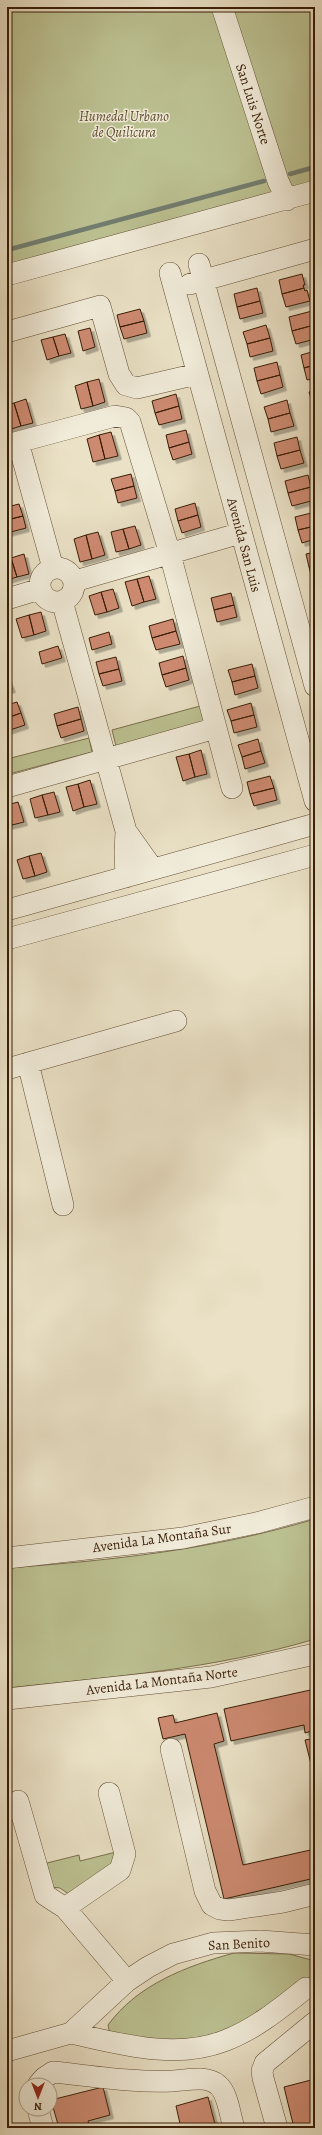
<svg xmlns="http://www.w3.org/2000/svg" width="322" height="2135" viewBox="0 0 322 2135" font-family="Alegreya,serif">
<defs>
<filter id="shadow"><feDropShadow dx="3.5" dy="3.5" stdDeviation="0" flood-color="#0004"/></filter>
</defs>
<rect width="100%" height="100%" fill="#eae1c6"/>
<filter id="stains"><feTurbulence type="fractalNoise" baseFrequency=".005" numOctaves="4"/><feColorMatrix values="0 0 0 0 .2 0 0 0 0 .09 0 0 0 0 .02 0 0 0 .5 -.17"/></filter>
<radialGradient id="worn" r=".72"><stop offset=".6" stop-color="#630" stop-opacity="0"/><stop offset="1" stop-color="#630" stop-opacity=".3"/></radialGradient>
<!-- green -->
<path fill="#bcc192" stroke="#7a6f4c" d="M7,7H315V192L7,277Z
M200,706L205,723L117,750L112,730Z
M89,738L92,752L9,774L7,759Z
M315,1519V1639C215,1669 111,1677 7,1688V1568C115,1560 211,1550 315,1519Z
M116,1852L118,1863L70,1895L60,1888L51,1887L43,1864L79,1855L80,1861Z
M234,1953L289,1954L315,1961V1991L190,2045L110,2035L108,2025C138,1984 187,1966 234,1953Z"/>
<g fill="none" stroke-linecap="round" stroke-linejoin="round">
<!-- stream -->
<path stroke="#727d70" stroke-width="4.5" d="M290,174L315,167
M7,250L264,181"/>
</g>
<!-- building -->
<path fill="#cd8a71" stroke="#381d05" filter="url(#shadow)" d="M302,274L305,285H303L304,288L282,294L279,280Z
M257,288L260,301L237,307L234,294Z
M304,288L305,291L307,290L310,301L286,307L282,294Z
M260,301L263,313L240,319L237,307Z
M140,309L144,321L120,327L117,315Z
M312,311L315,321L314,325L292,331L289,317Z
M144,321L147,333L124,339L120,327Z
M266,325L270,338L247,344L243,332Z
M314,325L315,339L296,344L292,331Z
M90,328L95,347L83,351L78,331Z
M65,334L71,353L59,356L53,337Z
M53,337L59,356L47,360L41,340Z
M270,338L273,351L250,357L247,344Z
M315,351V365L304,368L301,355Z
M277,362L280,375L257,381L254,368Z
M315,365V378L307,380L304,368Z
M280,375L283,387L261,394L257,381Z
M99,379L105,402L93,406L87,382Z
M87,382L93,406L81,409L75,386Z
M315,390V404L313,405L309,392Z
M176,394L179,406L155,413L152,401Z
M26,399L33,423L21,426L14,403Z
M287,400L290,413L268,419L264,407Z
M14,403L21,426L8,430L7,405Z
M179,406L182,419L159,425L155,413Z
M290,413L294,426L271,432L268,419Z
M186,430L189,442L169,448L166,435Z
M111,432L118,456L105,459L99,435Z
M99,435L105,459L93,462L87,439Z
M297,437L300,450L277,456L274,443Z
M189,442L192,454L173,460L169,448Z
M300,450L304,463L281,469L277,456Z
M131,474L134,486L115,491L111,479Z
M308,475L311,487L288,493L285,481Z
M134,486L137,498L118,503L115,491Z
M311,487L315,500L292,506L288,493Z
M195,503L198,515L178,521L175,509Z
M19,504L23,516L7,520V507Z
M315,512V526L298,530L295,517Z
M198,515L201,527L182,533L178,521Z
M23,516L26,528L7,533V520Z
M135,526L141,545L129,549L123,529Z
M315,526V539L302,543L298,530Z
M123,529L129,549L116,552L111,532Z
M98,532L105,555L92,559L86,535Z
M86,535L92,559L80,562L74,539Z
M315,552V565L309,567L306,554Z
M24,554L29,574L17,577L11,558Z
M11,558L17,577L7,580V559Z
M315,565V579H312L309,567Z
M149,576L156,599L144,602L137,579Z
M137,579L144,602L132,606L125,582Z
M113,589L119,608L107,612L101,592Z
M101,592L107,612L95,615L89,596Z
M231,593L234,605L214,610L211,598Z
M234,605L237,617L217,622L214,610Z
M41,612L46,631L34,635L29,615Z
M29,615L34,635L22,638L16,619Z
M173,619L176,631L152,638L149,626Z
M176,631L180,644L156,650L152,638Z
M109,632L112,644L92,650L89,638Z
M58,646L62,658L42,664L39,652Z
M183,656L186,668L162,675L159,663Z
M116,657L119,669L99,674L96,662Z
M252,664L255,676L232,682L228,670Z
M186,668L189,680L166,687L162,675Z
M119,669L122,681L103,686L99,674Z
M255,676L258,688L235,695L232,682Z
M7,677L12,689L7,690Z
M17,702L21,713L7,718V705Z
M251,703L254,715L231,721L227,710Z
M78,707L81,719L57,726L54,714Z
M21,713L25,725L7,731V718Z
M254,715L257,727L234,733L231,721Z
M81,719L84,731L61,738L57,726Z
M258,739L261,751L242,757L238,745Z
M201,750L207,774L195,777L189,754Z
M261,751L265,763L245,769L242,757Z
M189,754L195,777L183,781L176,757Z
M270,776L274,788L250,794L247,782Z
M90,780L97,804L84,807L78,784Z
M78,784L84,807L73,811L66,787Z
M274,788L277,800L254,806L250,794Z
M54,792L60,812L48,815L42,795Z
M42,795L48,815L35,818L30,799Z
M18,802L24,822L12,825L7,805Z
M7,808L12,825L7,826Z
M41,853L47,872L35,876L29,856Z
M29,856L35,876L23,879L17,860Z
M315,1689V1730L305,1733L304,1725L231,1741L224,1709Z
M217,1713L224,1741L214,1744L243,1865L315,1849V1878L224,1899L185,1734L163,1739L158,1718L173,1715L175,1723Z
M315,1738V1780L305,1740Z
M315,2079V2128H294L284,2087Z
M103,2087L110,2115L88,2121L90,2128H59L51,2100Z
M208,2097L216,2128H181L176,2106Z"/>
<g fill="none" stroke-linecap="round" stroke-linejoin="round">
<defs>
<path id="minor" d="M222,7L278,181L287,200
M199,264L315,686
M170,273L315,801
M7,275L315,191
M190,284L315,249
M7,332L100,306L119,374L126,385L137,388L197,374
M18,442L53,568
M7,445L115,416L126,418L130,422L170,554L232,788
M40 585a17 17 0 1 1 34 0a17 17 0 1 1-34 0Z
M75,581L241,533
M7,599L40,589
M62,601L126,831L125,853L126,877
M7,787L216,728
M126,831L153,869
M7,910L315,824
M7,939L315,855
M28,1063L63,1205
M7,1069L176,1021
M7,1558L183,1538L256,1523L315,1507
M7,1699L211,1677L315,1654
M171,1749L205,1891L212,1905L220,1909L229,1910L283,1902L315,1894
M18,1801L45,1895L65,1908L127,1981
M65,1908L120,1870L125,1854L109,1793
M71,2033C121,2044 175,2060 224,2041C254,2030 281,2008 306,1988
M7,2051L71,2033L127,1981L148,1967L173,1954L213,1943L260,1941L315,1945
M38,2085L44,2078L53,2072C93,2076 134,2083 173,2081C187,2080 207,2075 218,2085C228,2093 230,2116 234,2128
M38,2109L43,2128
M277,2128L263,2078L262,2071L265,2063L315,2022"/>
</defs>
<!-- minor casing -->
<use href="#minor" stroke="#644e35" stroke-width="22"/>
<!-- minor -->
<use href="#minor" stroke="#f1ecda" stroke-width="21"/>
</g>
<g text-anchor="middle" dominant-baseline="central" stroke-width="3" stroke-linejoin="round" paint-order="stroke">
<!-- street labels -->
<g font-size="14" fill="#381d05" stroke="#f1ecda">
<text transform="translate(253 104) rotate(72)">San Luis Norte</text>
<text transform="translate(244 545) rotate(75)">Avenida San Luis</text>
<text transform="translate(162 1538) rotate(-8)">Avenida La Montaña Sur</text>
<text transform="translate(162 1681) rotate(-7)">Avenida La Montaña Norte</text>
<text transform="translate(239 1944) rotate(-3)">San Benito</text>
</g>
<!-- park labels -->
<g font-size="14" font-style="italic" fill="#604e2f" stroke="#f1ecda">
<text x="124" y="116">Humedal Urbano<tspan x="124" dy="16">de Quilicura</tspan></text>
</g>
</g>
<!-- margin -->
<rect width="322" height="2135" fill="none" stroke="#eae1c6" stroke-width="24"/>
<rect x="8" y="8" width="306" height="2119" fill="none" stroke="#381d05" stroke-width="2"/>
<rect x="12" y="12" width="298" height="2111" fill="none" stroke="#381d05"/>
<!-- north arrow -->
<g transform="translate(38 2097) rotate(180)"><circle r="19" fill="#f1ecda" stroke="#a79985"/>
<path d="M0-3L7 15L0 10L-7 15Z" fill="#8f2418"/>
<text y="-6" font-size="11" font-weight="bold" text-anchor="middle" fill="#381d05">N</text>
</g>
<rect width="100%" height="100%" filter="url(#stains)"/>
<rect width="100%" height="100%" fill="url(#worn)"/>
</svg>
